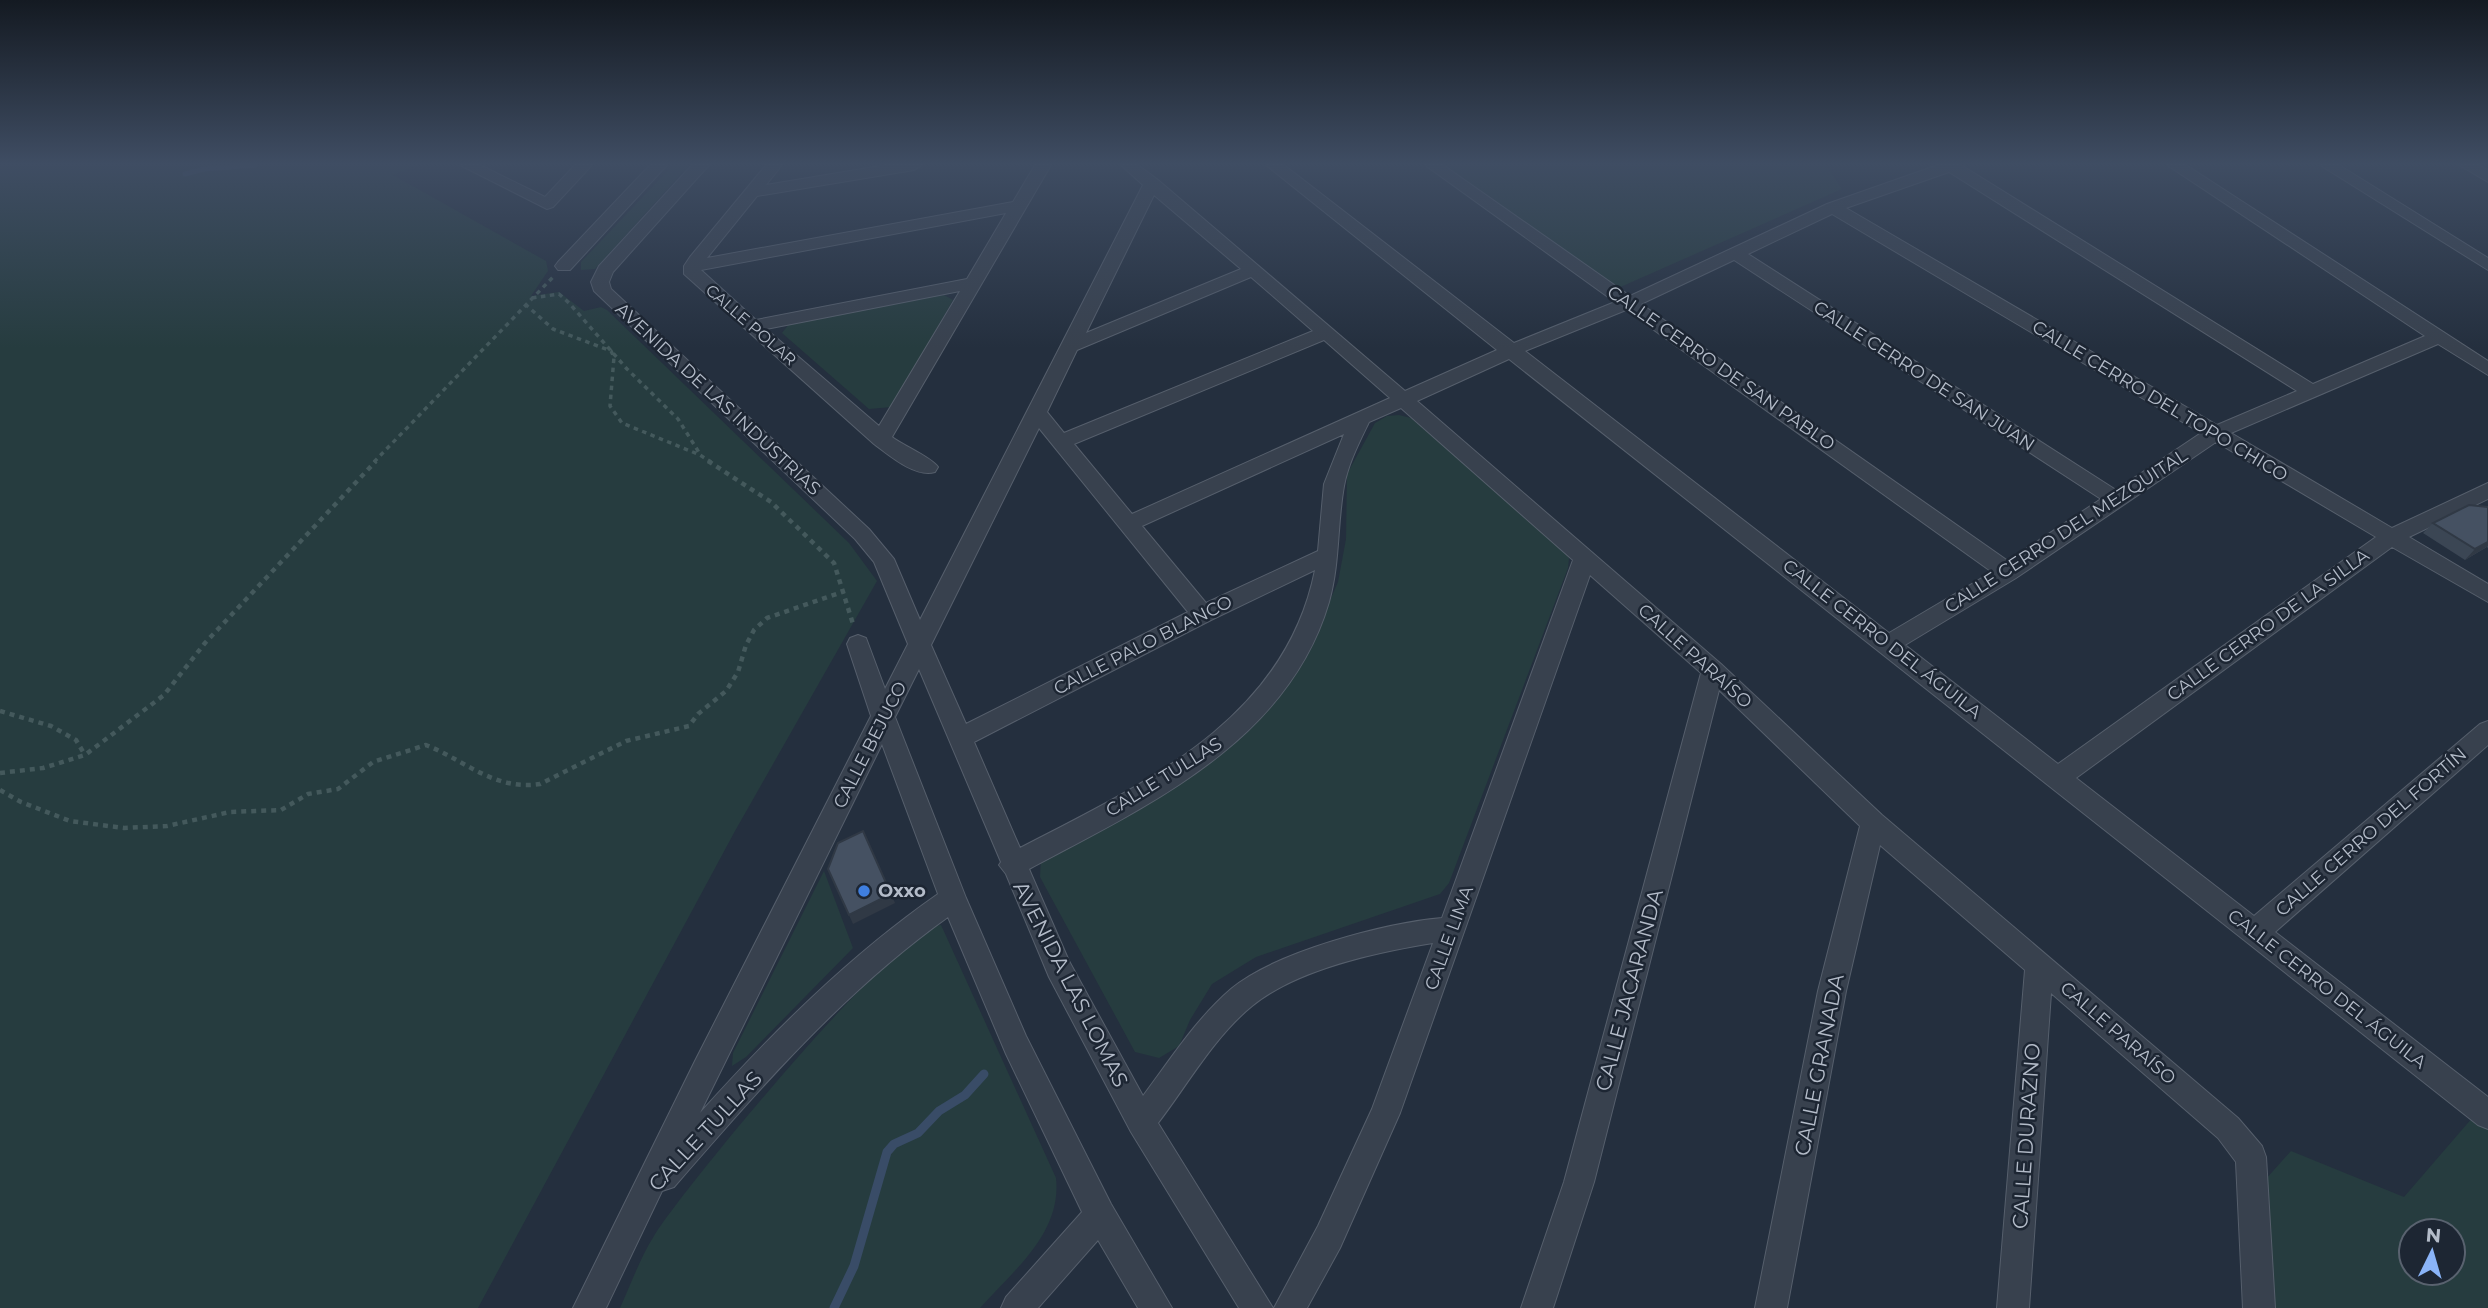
<svg xmlns="http://www.w3.org/2000/svg" width="2488" height="1308" viewBox="0 0 2488 1308" font-family="Montserrat,sans-serif">
<rect width="100%" height="100%" fill="#242f3e"/>
<!-- green -->
<path fill="#263c3f" fill-rule="evenodd" d="M0,165H417L393,175L546,261L548,271L531,296L559,292L584,311L601,307L607,310L849,543L877,581L735,831L478,1308H0Z
M673,165H689L595,269L581,270V262Z
M1442,165H1826L1842,189L1616,289Z
M944,295L953,300L892,407L869,409L782,333L789,324Z
M1399,415L1411,418L1559,546L1569,558L1568,568L1449,883L1440,894L1256,957L1212,984L1190,1020L1179,1046L1159,1058L1135,1052L1040,877L1041,858L1191,771L1258,721L1307,653L1338,582L1346,539L1347,474L1375,423L1387,416Z
M824,871L853,948L746,1057L732,1066L733,1053Z
M941,925L1056,1178C1062,1233 1013,1271 980,1308H620C631,1284 640,1258 654,1236C683,1189 898,927 941,925Z
M2473,1117L2488,1129V1308H2271L2265,1180L2291,1151L2404,1197ZM2411,1231H2453V1273H2411Z"/>
<g fill="none" stroke-linecap="round" stroke-linejoin="round">
<!-- stream-far1 -->
<path stroke="#394c67" stroke-width="5" d="M185,174L204,169L255,165"/>
<!-- stream -->
<path stroke="#394c67" stroke-width="9" d="M834,1308L854,1266L887,1152L894,1144L918,1133L939,1111L965,1095L984,1074"/>
<defs>
<path id="street" d="M460,165H480L545,197L575,165H592L553,207L547,209Z
M650,165H667L570,270H558L555,266L558,262Z
M692,165H709L613,272L609,282L611,289L869,529L894,559L920,620L1143,185L1121,165H1138L1158,180L1405,391L1497,350L1266,165H1284L1514,343L1615,302L1425,165H1443L1630,296L1827,204L1938,165H1961L2313,384L2425,336L2167,165H2186L2488,361V375L2438,344L2231,433L2392,528L2488,483V499L2409,537L2488,584V602L2392,547L2076,778L2254,916L2480,724L2488,721V745L2275,932L2488,1097V1129L2478,1125L1509,359L1417,401L1721,664L1882,815L2238,1118L2262,1146L2266,1157L2275,1308H2243L2236,1162L2218,1138L2051,993L2029,1308H1997L2025,970L1880,845L1846,991L1787,1308H1755L1818,991L1860,826L1719,690L1594,1182L1553,1308H1521L1564,1182L1701,673L1590,575L1400,1113L1340,1248L1307,1308H1274L1318,1226L1372,1109L1433,943C1377,952 1297,969 1252,1006C1214,1037 1188,1084 1158,1123L1273,1308H1239L1131,1132L1049,977L1006,874L999,865L1001,862L919,669L895,717L966,898L1026,1036L1111,1204L1172,1308H1138L1098,1240L1038,1308H1001L1006,1297L1082,1212L1006,1054L948,917C843,992 758,1090 674,1187L662,1191L606,1308H573L695,1061L871,716L847,644L850,638L858,635L866,638L885,689L908,644L874,562L855,539L594,291L591,282L599,266ZM1949,172L2297,391L2217,425L1846,208ZM1154,195L1241,269L1086,333ZM1832,214L2201,433L2116,490L1748,254ZM1734,260L2101,499L2008,561L1641,304ZM1251,277L1313,331L1064,433L1047,412L1077,350ZM1626,310L1992,572L1889,633L1525,351ZM1324,340L1390,398L1132,514L1074,444ZM1401,408L1573,560L1442,918C1385,923 1275,952 1231,989C1196,1019 1170,1060 1143,1096L1069,961L1029,869C1147,806 1288,742 1329,602C1340,563 1337,525 1344,486C1348,464 1359,443 1369,422ZM1039,428L1188,612L966,724L931,645ZM1344,434L1324,484L1318,551L1206,603L1142,526ZM2216,442L2376,537L2058,764L1905,645L2016,578ZM1315,570C1285,721 1143,784 1020,848L974,742L1211,620ZM882,744L938,894C849,956 773,1032 700,1113Z
M766,165H782L766,185L886,165H922L914,170L757,196L707,258L1013,202L1035,165H1051L892,437C904,446 931,457 938,467L935,472C915,478 889,455 874,444L684,274V266L690,257ZM1006,213L967,279L756,320L701,270ZM960,291L879,426L766,329Z
M2320,165H2339L2488,258V270Z
M2459,165H2478L2488,170V182Z"/>
</defs>
<!-- street casing -->
<use href="#street" stroke="#565f6c" stroke-width="2"/>
<!-- path-far1 -->
<path stroke="#44595c" stroke-width="3.5" stroke-dasharray="4.5 4.5" stroke-linecap="butt" d="M532,298L559,294L569,303L627,369L678,419L700,454
M525,304L553,329L611,351L614,357L610,406L622,423L700,455L711,462
M374,462L554,276"/>
<!-- path -->
<path stroke="#44595c" stroke-width="4.5" stroke-dasharray="5 5" stroke-linecap="butt" d="M708,461L771,502L834,563L853,624
M0,711L51,726L76,740L85,755
M0,773L43,768L85,755L164,695L205,643L376,461
M0,790L21,802L70,821L124,828L167,826L230,812L281,810L308,794L338,789L373,762L426,745C466,761 495,791 540,784L626,741L689,726L698,714L726,691L738,672L746,645L754,630L767,618L845,591"/>
<!-- street -->
<use href="#street" fill="#38414e" fill-rule="evenodd"/>
</g>
<!-- wall -->
<path fill="#3b4654" d="M2488,507V548L2487,547L2465,560L2423,533L2433,523Z"/>
<!-- shaded-wall -->
<path fill="#303945" d="M2488,542V546L2465,560L2475,549Z
M891,894L895,903L853,924L849,915Z"/>
<!-- building -->
<path fill="#455162" stroke="#303945" stroke-width="2" d="M2469,505L2488,507V542L2475,549L2433,523Z
M863,831L891,894L849,915L828,869L838,843Z"/>
<!-- sky -->
<linearGradient id="sky" x2="0" y2="1"><stop stop-color="#141a22"/><stop offset="0.47" stop-color="#3f4d63"/><stop offset="1" stop-color="#3f4d63" stop-opacity="0"/></linearGradient>
<rect width="2488" height="348" fill="url(#sky)"/>
<!-- markers -->
<circle fill="#3f7fe0" stroke="#1d2633" stroke-width="2.5" cx="864" cy="891" r="7"/>
<g text-anchor="middle" dominant-baseline="central" stroke-width="5" stroke-linejoin="round" paint-order="stroke">
<!-- far-street labels -->
<g font-size="16" fill="#b4bcc9" stroke="#1d2633">
<text transform="translate(751 325) rotate(41)">CALLE POLAR</text>
</g>
<!-- street labels -->
<g font-size="18" fill="#b4bcc9" stroke="#1d2633">
<text transform="translate(1721 368) rotate(35)">CALLE CERRO DE SAN PABLO</text>
<text transform="translate(1924 376) rotate(33)">CALLE CERRO DE SAN JUAN</text>
<text transform="translate(718 399) rotate(43)">AVENIDA DE LAS INDUSTRIAS</text>
<text transform="translate(2160 401) rotate(31)">CALLE CERRO DEL TOPO CHICO</text>
<text transform="translate(2066 531) rotate(-33)">CALLE CERRO DEL MEZQUITAL</text>
<text transform="translate(2268 625) rotate(-36)">CALLE CERRO DE LA SILLA</text>
<text transform="translate(1882 639) rotate(38)">CALLE CERRO DEL ÁGUILA</text>
<text transform="translate(1143 645) rotate(-27)">CALLE PALO BLANCO</text>
<text transform="translate(1695 656) rotate(42)">CALLE PARAÍSO</text>
<text transform="translate(870 745) rotate(-63)">CALLE BEJUCO</text>
<text transform="translate(1164 777) rotate(-32)">CALLE TULLAS</text>
<text transform="translate(2371 832) rotate(-41)">CALLE CERRO DEL FORTÍN</text>
<text transform="translate(1449 938) rotate(-70)">CALLE LIMA</text>
<text transform="translate(2327 989) rotate(38)">CALLE CERRO DEL ÁGUILA</text>
<text transform="translate(2118 1033) rotate(41)">CALLE PARAÍSO</text>
</g>
<!-- poi labels -->
<g font-size="18" font-weight="bold" fill="#b4bcc9" stroke="#1d2633" text-anchor="start">
<text x="878" y="891">Oxxo</text>
</g>
<!-- near-street labels -->
<g font-size="21" fill="#b4bcc9" stroke="#1d2633">
<text transform="translate(1071 984) rotate(63)">AVENIDA LAS LOMAS</text>
<text transform="translate(1629 990) rotate(-75)">CALLE JACARANDA</text>
<text transform="translate(1819 1065) rotate(-79)">CALLE GRANADA</text>
<text transform="translate(705 1131) rotate(-47)">CALLE TULLAS</text>
<text transform="translate(2026 1136) rotate(-86)">CALLE DURAZNO</text>
</g>
</g>
<!-- north arrow -->
<g transform="translate(2432 1252) rotate(5)"><circle r="33" fill="#1d2633" stroke="#59626f" stroke-width="2"/>
<path d="M0-5L12 26L0 18L-12 26Z" fill="#8ab4f8"/>
<text y="-10" font-size="19" font-weight="bold" text-anchor="middle" fill="#b4bcc9">N</text>
</g>
</svg>
